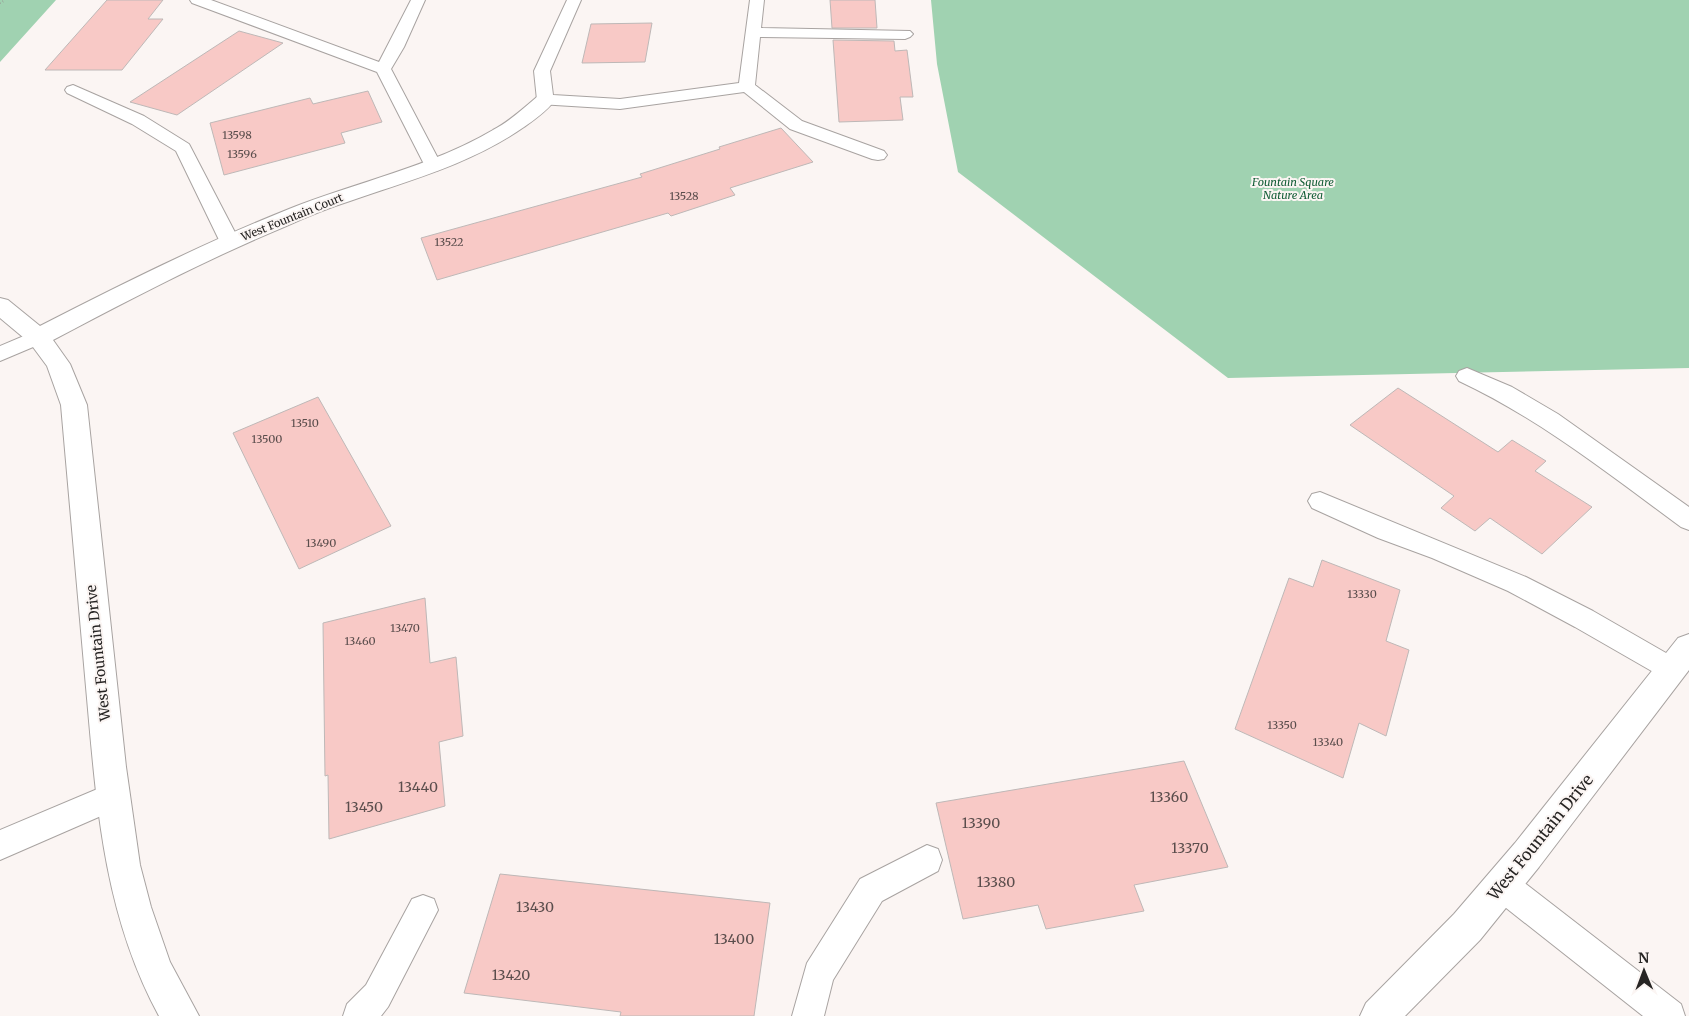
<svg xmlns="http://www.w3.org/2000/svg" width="1689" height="1016" viewBox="0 0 1689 1016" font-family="Merriweather,serif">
<rect width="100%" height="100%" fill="#fbf5f3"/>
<!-- green -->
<path fill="#a0d2b1" d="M0,0H56L0,62Z
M931,0H1689V368L1228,378L958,172L937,64Z"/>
<!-- building -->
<path fill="#f8c9c6" stroke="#beb8b7" d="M107,0H163L148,19H163L122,70H45Z
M830,0H875L877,28H832Z
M652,23L645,62L582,63L591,24Z
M239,31L283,43L177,115L130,102Z
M833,40L894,41L895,51L907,50L913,97H900L903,120L839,122Z
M368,91L382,122L341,133L345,143L224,175L210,123L310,98L313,104Z
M781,128L813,162L730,188L735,195L671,216L668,213L437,280L421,238L642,177L640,174L720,149L719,147Z
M1398,388L1498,452L1512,440L1546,461L1535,471L1592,507L1542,554L1490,518L1475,531L1441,508L1454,496L1350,425Z
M318,397L391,526L299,569L233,433Z
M1322,560L1400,590L1386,641L1409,650L1386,736L1359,723L1343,778L1235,729L1289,578L1313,587Z
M425,598L430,663L456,657L463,736L439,742L445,806L329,839L328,775L325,776L323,623Z
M1184,761L1228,867L1134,885L1144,911L1046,929L1038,905L963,919L936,803Z
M500,874L770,903L754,1016H620L621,1012L464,993Z"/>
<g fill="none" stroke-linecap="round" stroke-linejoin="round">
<defs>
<path id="service" d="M190,0H211L379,62L411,0H425L404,47L391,69L442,166L439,170L433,171L427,170L377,72L192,3Z
M567,0H581L550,71L553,95L620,99L739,83L750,0H764L761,28L910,31L913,34L910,37L905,39L760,37L755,85L802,121L884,151L887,155L884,159L878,160L872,159L790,129L744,92L620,109L539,104L537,100L534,71Z
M73,85L144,116L189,144L240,242L237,246L230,248L223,246L220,242L176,151L132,124L67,93L65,90L67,87Z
M38,330L45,332L48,337L45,342L0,361V346Z
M1467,368L1512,387L1558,414L1689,507V530L1681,527C1609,474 1540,419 1459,381L1456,376L1459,371Z
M1320,492L1526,577L1593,611L1680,661L1684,669L1680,677L1671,681L1662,677L1575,627L1508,591L1432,558L1378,538L1312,508L1308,501L1312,494Z
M114,782L124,786L128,796L124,806L0,860V830Z
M927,845L938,849L942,860L938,871L882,901L833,980L824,1016H792L807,963L860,879Z
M1502,870L1513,874L1681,1004L1685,1016H1643L1491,896L1487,885L1491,874Z
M423,895L434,899L438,910L388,1007L381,1016H343L347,1004L366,985L412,899Z"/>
<path id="minor" d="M545,94L552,96L555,100C547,111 534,120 524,127C471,164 410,180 350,201C328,208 306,217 284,227C205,260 129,300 53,340L70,364L87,405L126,767L140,865L151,907L170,962L199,1016H159C101,909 96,795 85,676C77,586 69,495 61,405L47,366L30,343L0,318V298L8,300L40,326C122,284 204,243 289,209C357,182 430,167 493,130C510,121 524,108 538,96Z
M1689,634V670L1539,867L1480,940L1405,1016H1360L1366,1003L1454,914L1515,843L1678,638Z"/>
</defs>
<!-- service casing -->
<use href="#service" stroke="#a8a3a1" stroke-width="2"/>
<!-- minor casing -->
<use href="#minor" stroke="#a8a3a1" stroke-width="2"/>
<!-- path -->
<path stroke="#95918f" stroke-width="2.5" stroke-dasharray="0.5 2.5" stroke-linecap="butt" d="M0,3L5,0"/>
<!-- service -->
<use href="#service" fill="#fff" fill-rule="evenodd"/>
<!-- minor -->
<use href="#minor" fill="#fff" fill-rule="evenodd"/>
</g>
<g text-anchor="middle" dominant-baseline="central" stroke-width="4" stroke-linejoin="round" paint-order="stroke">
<!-- number labels -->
<g font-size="11" fill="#5a4d4c">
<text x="237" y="135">13598</text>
<text x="242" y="154">13596</text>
<text x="684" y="196">13528</text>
<text x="449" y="242">13522</text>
<text x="305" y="423">13510</text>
<text x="267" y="439">13500</text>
<text x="321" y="543">13490</text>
<text x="1362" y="594">13330</text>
<text x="405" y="628">13470</text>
<text x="360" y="641">13460</text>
<text x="1282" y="725">13350</text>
<text x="1328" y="742">13340</text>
</g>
<!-- far-park labels -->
<g font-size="11" font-style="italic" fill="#125d36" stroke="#fbf5f3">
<text x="1293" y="182">Fountain Square<tspan x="1293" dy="13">Nature Area</tspan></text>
</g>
<!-- far-street labels -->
<g font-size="11" fill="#262423" stroke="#fbf5f3">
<text transform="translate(292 217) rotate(-22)">West Fountain Court</text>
</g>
<!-- street labels -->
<g font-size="14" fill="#262423" stroke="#fbf5f3">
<text transform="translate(98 653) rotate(-96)">West Fountain Drive</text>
</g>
<!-- near-number labels -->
<g font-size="14" fill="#5a4d4c">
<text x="418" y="787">13440</text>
<text x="1169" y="797">13360</text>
<text x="364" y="807">13450</text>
<text x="981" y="823">13390</text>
<text x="1190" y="848">13370</text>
<text x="996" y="882">13380</text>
<text x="535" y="907">13430</text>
<text x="734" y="939">13400</text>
<text x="511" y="975">13420</text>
</g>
<!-- near-street labels -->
<g font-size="16" fill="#262423" stroke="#fbf5f3">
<text transform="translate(1540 837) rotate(-51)">West Fountain Drive</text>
</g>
</g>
<!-- north arrow -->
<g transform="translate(1644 971) rotate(359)" stroke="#fbf5f3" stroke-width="4" paint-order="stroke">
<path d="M0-4L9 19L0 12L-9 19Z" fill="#262423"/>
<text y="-8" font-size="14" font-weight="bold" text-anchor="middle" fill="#262423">N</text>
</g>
</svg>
